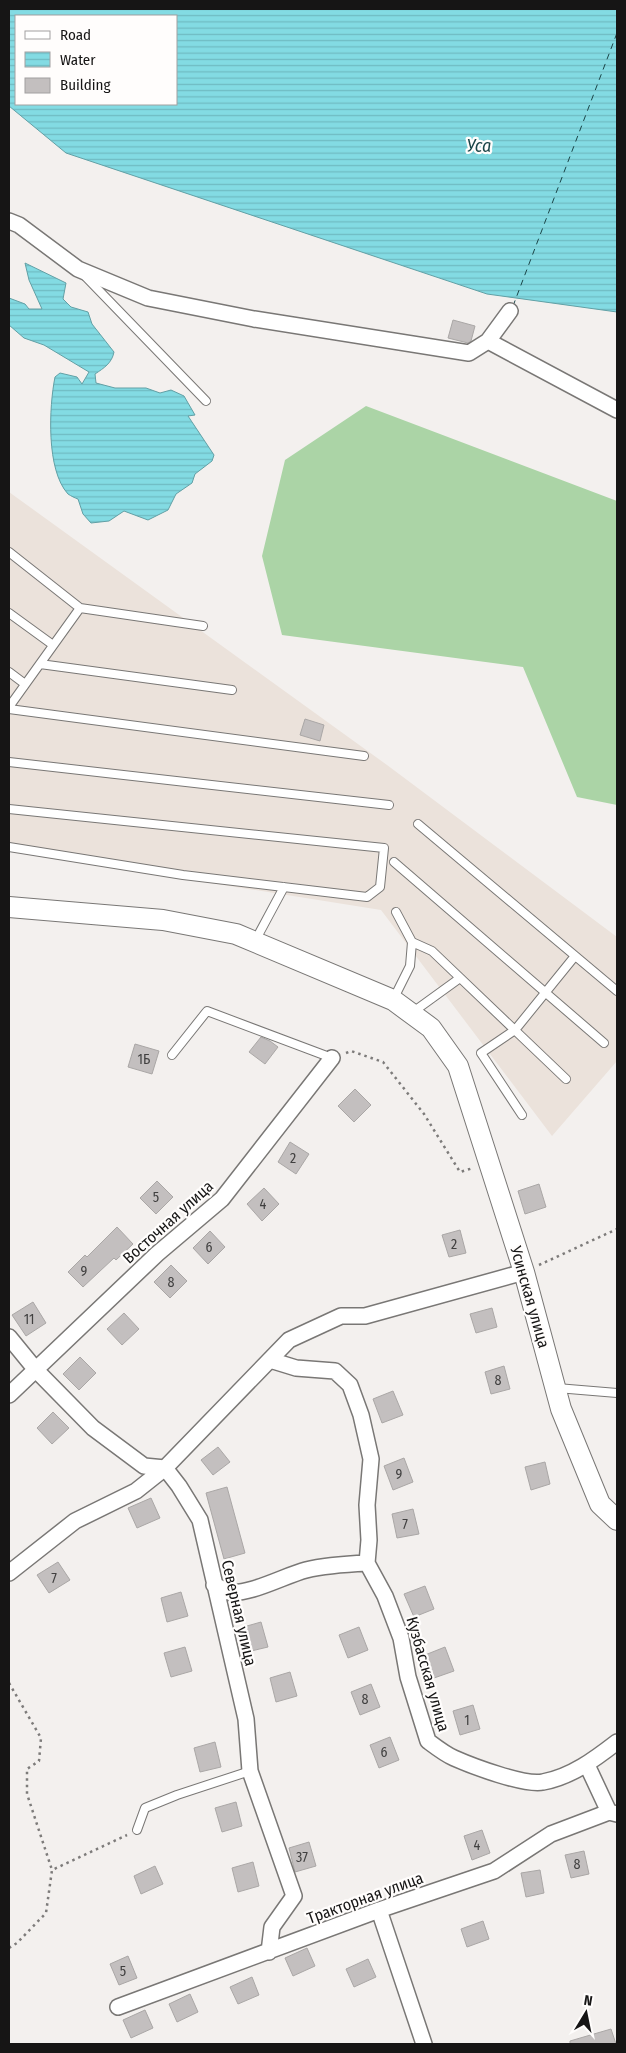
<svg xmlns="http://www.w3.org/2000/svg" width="626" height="2053" viewBox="0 0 626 2053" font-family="'Fira Sans Condensed',sans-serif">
<defs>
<pattern id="water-rules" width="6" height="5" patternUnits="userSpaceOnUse" patternTransform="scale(1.25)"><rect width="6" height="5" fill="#83dbe3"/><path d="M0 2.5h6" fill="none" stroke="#70bbc2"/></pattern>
</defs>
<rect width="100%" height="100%" fill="#f3f0ee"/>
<!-- built -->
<path fill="#ebe2db" d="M9,492L387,765L617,937V1061L552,1136L381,910L9,851Z"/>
<!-- pitch -->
<path fill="#abd4a6" d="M366,406L617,501V805L577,797L523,667L282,635L262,556L285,460Z"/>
<!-- water -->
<path fill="url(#water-rules)" stroke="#62a0a5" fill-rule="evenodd" d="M9,9H617V312L487,294L66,153L9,106ZM16,16H176V104H16Z
M25,263L66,283L63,299L71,307L88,312L92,324L114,352C112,363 104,368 95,374L96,383L115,388H146L160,393L171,390L184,396L195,415L188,416L214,455L212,461L195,474L192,483L176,494L168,510L148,520L124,511L109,521L91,523L83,514L78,499C75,498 71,496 68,494C46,470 49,407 55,377L60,373L77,377L82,384L89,372L44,345L24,338L9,325V298L25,304L29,309H42L29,280Z"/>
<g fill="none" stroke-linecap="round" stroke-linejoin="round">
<!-- ferry -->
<path stroke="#1b4548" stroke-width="1" stroke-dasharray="6 5" stroke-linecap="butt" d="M513,306L617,33"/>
</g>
<!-- building -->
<path fill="#c3bfbf" stroke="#aaa7a6" d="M453,320L475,326L471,341L468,343L448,338Z
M305,719L324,725L320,741L300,735Z
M261,1037L270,1041L278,1047L265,1064L249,1052Z
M135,1044L159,1051L152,1074L128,1067Z
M355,1089L371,1105L354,1122L338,1106Z
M290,1142L309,1154L296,1174L278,1162Z
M157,1181L173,1197L156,1214L140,1198Z
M539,1184L546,1207L525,1214L518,1191Z
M264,1188L279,1204L262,1221L247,1204Z
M117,1227L133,1244L116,1260L114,1258L83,1287L68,1272L85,1255L87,1257Z
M460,1230L466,1253L449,1257L442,1235Z
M210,1231L225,1247L208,1264L193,1248Z
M171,1265L187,1281L170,1298L154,1282Z
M33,1302L46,1323L26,1336L12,1315Z
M492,1308L497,1327L476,1333L470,1314Z
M124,1313L139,1329L122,1345L107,1329Z
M80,1357L96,1373L79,1390L63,1374Z
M504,1366L510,1389L491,1394L485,1372Z
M393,1391L403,1415L382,1423L373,1399Z
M53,1412L69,1428L52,1444L37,1428Z
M218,1447L230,1462L213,1475L201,1460Z
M404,1458L413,1482L393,1490L384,1466Z
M545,1462L550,1484L531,1490L525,1467Z
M227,1487L245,1553L224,1559L206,1493Z
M151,1498L160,1518L137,1528L128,1508Z
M413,1509L419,1534L397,1538L392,1514Z
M58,1562L70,1580L49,1593L37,1575Z
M425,1586L434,1609L414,1617L404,1594Z
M181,1592L188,1616L167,1622L161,1598Z
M261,1622L268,1647L247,1652L240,1628Z
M359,1627L368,1650L348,1658L339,1635Z
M185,1647L192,1671L171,1677L164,1653Z
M445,1647L454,1671L434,1678L425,1655Z
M290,1672L297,1696L276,1702L270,1678Z
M371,1684L380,1707L360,1715L351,1692Z
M473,1705L480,1729L460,1735L453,1711Z
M390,1737L399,1760L379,1768L370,1745Z
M215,1742L221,1767L200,1772L194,1748Z
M236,1802L242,1826L222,1832L215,1808Z
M482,1830L490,1853L472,1860L464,1836Z
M309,1842L316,1866L295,1872L289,1848Z
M584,1851L589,1874L571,1878L565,1855Z
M253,1862L259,1886L238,1892L232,1868Z
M155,1866L163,1884L141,1894L134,1876Z
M540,1870L544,1893L526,1897L521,1873Z
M483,1921L489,1939L467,1947L461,1929Z
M307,1948L315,1966L293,1976L285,1958Z
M128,1956L137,1978L119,1985L110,1964Z
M368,1959L376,1977L354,1987L346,1969Z
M252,1977L259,1995L238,2004L230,1987Z
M190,1994L198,2012L177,2022L169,2004Z
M145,2010L153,2028L131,2038L123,2020Z
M611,2029L616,2044H570V2041Z"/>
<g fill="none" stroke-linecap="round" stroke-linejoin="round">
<defs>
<path id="service" d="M84,275L206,401
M9,552L80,608L203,626
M9,613L53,645
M40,664L232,690
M9,672L25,684
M9,707L80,608
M9,709L364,756
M9,762L389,805
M9,809L384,848L380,887L367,897L183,875L9,847
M418,824L617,991
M394,862L604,1043
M255,941L284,887
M412,942L432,951L566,1079
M393,1000L410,966L412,942L396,912
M413,1012L460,978
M172,1055L207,1011L332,1058
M522,1115L481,1053L515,1030L575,956
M557,1388L617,1393
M137,1830L145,1808L177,1795L250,1771"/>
<path id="minor" d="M9,221L19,225L78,269L148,298L254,319L469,353L488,341L510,311
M488,341L617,410
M9,1337L36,1370L93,1428L144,1466L165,1468
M270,1360L296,1368L335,1371L350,1385L361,1415L371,1459L367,1505L369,1540L367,1563L385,1596L401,1638L408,1677L428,1741C436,1747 445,1754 454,1758C472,1766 525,1786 543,1782C571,1777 595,1759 617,1742
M9,1395L157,1254L222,1199L332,1058
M165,1468L179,1486L200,1520L246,1719L250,1771L294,1896L272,1927L269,1952
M9,1573L75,1521L136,1491L165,1468L289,1340L341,1316H365L524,1272
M214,1585C219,1587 224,1590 228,1592C248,1596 286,1575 306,1570C326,1565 346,1564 367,1563
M587,1765L609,1812
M379,1910L424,2044
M118,2007L379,1910L494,1871L551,1834L609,1812L617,1814"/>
<path id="tertiary" d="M9,907L163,920L236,934L393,1000L431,1028L458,1066L524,1272L561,1409L600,1504L617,1520"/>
</defs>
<!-- service casing -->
<use href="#service" stroke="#797775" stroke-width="10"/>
<!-- minor casing -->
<use href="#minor" stroke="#797775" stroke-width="18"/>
<!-- tertiary casing -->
<use href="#tertiary" stroke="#797775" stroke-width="22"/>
<!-- path -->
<path stroke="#7d7b7a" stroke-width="2.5" stroke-dasharray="2.5 4" stroke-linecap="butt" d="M346,1053L351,1051L383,1062L424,1114L460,1172L473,1168
M539,1265L617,1229
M9,1683L41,1738L39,1761L27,1769V1794L52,1870
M9,1948L17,1943L46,1913L52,1870L127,1835"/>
<!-- service -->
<use href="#service" stroke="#fff" stroke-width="8"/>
<!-- minor -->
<use href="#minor" stroke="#fff" stroke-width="15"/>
<!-- tertiary -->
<use href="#tertiary" stroke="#fff" stroke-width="20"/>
</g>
<g text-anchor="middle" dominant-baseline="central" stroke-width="4.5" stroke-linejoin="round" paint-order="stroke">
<!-- number labels -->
<g font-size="14" fill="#414040">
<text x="144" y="1059">1Б</text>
<text x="293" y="1158">2</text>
<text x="156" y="1197">5</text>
<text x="263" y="1204">4</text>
<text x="454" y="1244">2</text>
<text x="209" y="1247">6</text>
<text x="84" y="1271">9</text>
<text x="171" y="1282">8</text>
<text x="29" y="1319">11</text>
<text x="498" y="1380">8</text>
<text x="399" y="1474">9</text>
<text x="405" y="1524">7</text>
<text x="54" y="1578">7</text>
<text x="365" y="1699">8</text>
<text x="467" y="1720">1</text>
<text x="384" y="1752">6</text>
<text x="477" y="1845">4</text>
<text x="302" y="1857">37</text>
<text x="577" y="1864">8</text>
<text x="123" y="1971">5</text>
</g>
<!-- street labels -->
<g font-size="16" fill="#161515" stroke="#fffdfc">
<text transform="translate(168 1222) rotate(-42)">Восточная улица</text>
<text transform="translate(530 1297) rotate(74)">Усинская улица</text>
<text transform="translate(239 1613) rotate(77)">Северная улица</text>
<text transform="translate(428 1674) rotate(74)">Кузбасская улица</text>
<text transform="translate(365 1898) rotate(-20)">Тракторная улица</text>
</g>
<!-- water labels -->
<g font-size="18" font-style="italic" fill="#1b4548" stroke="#fffdfc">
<text x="479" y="146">Уса</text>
</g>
</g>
<!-- border -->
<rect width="626" height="2053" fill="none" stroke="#161515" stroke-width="20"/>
<!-- legend -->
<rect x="15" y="15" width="162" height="90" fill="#fffdfc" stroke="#a2a0a0"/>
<rect x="25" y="31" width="25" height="8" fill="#ffffff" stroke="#a2a0a0"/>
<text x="60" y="40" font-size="15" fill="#161515">Road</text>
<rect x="25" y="52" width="25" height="15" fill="url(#water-rules)" stroke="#a2a0a0"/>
<text x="60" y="65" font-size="15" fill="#161515">Water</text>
<rect x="25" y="78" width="25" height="15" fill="#c3bfbf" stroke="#a2a0a0"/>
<text x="60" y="90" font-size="15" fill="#161515">Building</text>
<!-- north arrow -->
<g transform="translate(586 2013) rotate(10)" stroke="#fffdfc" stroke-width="4" paint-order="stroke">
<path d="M0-4L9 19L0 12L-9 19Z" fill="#161515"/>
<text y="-8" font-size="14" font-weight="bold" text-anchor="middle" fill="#161515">N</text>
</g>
</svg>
